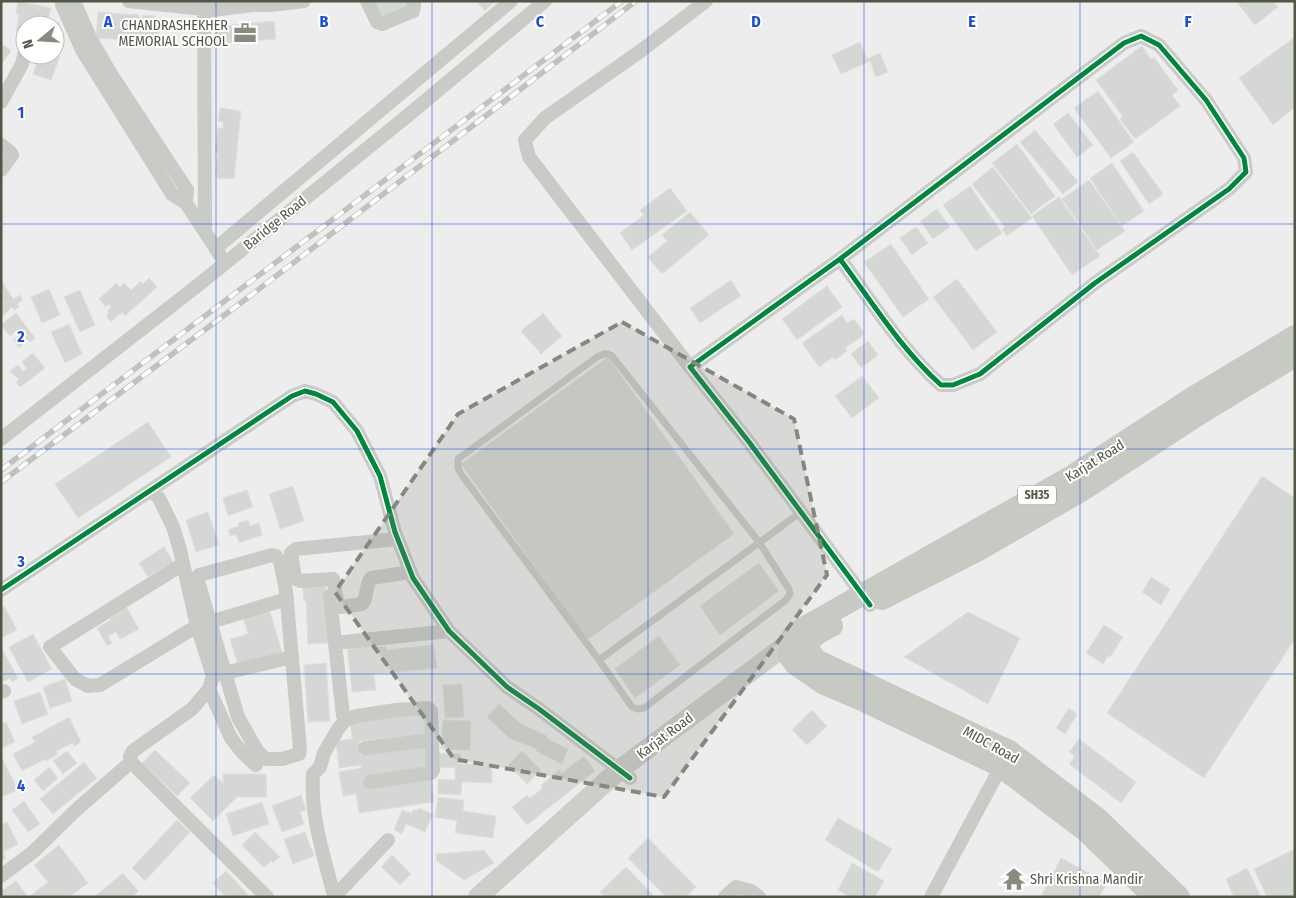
<svg xmlns="http://www.w3.org/2000/svg" width="1296" height="898" viewBox="0 0 1296 898" font-family="'Fira Sans Condensed',sans-serif">
<rect width="100%" height="100%" fill="#ededed"/>
<!-- building -->
<path fill="#d5d7d4" stroke="#dfe0de" d="M18,1L51,8L48,21L59,23L55,41V25H25V33L16,31L19,14H16Z
M373,1H408L411,9L382,20Z
M476,1H495L485,11Z
M1236,1H1273L1278,7L1255,25Z
M98,12L139,15V17L142,18L143,15L155,16L154,20H160L158,42L96,38Z
M274,21L276,39L217,44L215,27Z
M1295,37V107L1273,125L1239,78Z
M860,42L867,59L880,53L888,72L876,77L870,61L841,74L832,55Z
M4,45L11,51L1,65V48Z
M1142,46L1151,59L1154,57L1178,90L1172,95L1180,106L1135,139L1120,119L1123,117L1096,80Z
M55,54L60,56L51,80L33,74L40,55Z
M1098,91L1134,142L1111,158L1074,108Z
M220,108L241,111L234,179L217,178V174H215L218,154L215,153L218,128H223V122L218,121Z
M1068,113L1093,145L1077,157L1053,124Z
M1035,130L1078,182L1063,194L1020,142Z
M1017,144L1055,196L1031,214L992,163Z
M1133,152L1163,194L1149,204L1120,161Z
M1112,163L1144,211L1122,226L1090,178Z
M993,167L1032,218L1007,236L1002,229L1005,227L972,184Z
M1089,180L1125,231L1097,250L1062,199Z
M970,186L1002,233L976,251L943,205Z
M670,188L687,211L632,250L620,233L644,215L640,210Z
M1059,197L1100,256L1072,275L1032,216Z
M937,209L950,227L933,239L920,221Z
M690,212L709,235L662,274L648,257L667,241L662,235Z
M916,227L928,243L912,255L900,238Z
M891,244L929,299L903,317L864,262Z
M149,278L157,287L125,316L122,312L111,322L106,316L109,313L107,311L111,307L108,304L106,307L99,299L116,283L120,287L124,283L131,290L141,281L143,284Z
M957,279L997,332L973,350L933,297Z
M731,280L741,296L700,323L690,308Z
M2,281L13,299L20,295L23,300L17,304L19,307L14,310L12,307L3,316L1,305L4,303L1,300Z
M827,286L842,307L797,340L782,319Z
M49,289L60,315L42,323L31,297Z
M80,290L95,325L80,332L64,297Z
M16,313L35,338L30,342L28,339L19,348L13,340L19,335L16,331L10,336L1,325Z
M543,313L562,336L541,354L521,331Z
M842,315L847,323L854,319L865,334L845,348L847,351L835,360L833,357L819,367L802,343Z
M69,324L82,354L65,363L51,332Z
M868,341L878,355L861,368L851,354Z
M33,353L45,368L20,387L16,382L19,380L10,371L18,365L23,371L27,369L22,362Z
M608,357L734,534L587,640L461,464Z
M862,376L879,398L852,418L835,396Z
M148,422L171,457L78,518L55,484Z
M1262,476L1295,498V639L1204,778L1107,713Z
M293,486L304,521L280,529L269,494Z
M247,490L253,507L228,516L223,498Z
M208,512L219,545L196,552L186,520Z
M248,520L250,526L259,523L262,535L239,543L236,534L230,536L228,530L239,526L238,523Z
M164,547L173,562L148,577L139,563Z
M759,563L779,591L720,635L700,606Z
M1151,577L1170,589L1161,605L1142,592Z
M325,582L330,643L308,644L306,601H304L302,584Z
M4,606L17,630L1,638V607Z
M127,608L139,629L120,639L116,632L108,636L112,643L107,646L97,628L111,620L110,618Z
M269,609L282,652L238,665L230,639L248,634L243,617Z
M968,612L1020,638L988,704L904,657Z
M1104,625L1123,637L1110,657L1108,656L1103,664L1086,653Z
M33,634L52,669L28,682L9,647Z
M659,636L680,665L635,698L615,669Z
M373,645V647L386,646V650L434,645L437,668L374,674L376,690L352,692L347,647Z
M3,651L18,678L12,682L10,678L1,683V652Z
M326,663L330,721L308,722L304,665Z
M65,679L72,701L50,708L43,687Z
M462,684L464,717L445,718L443,685Z
M40,692L48,714L22,724L14,701Z
M499,704L521,724L547,736L546,738L568,749L562,764L536,751L537,749L509,738L487,717Z
M1069,708L1077,714L1065,734L1056,728Z
M812,710L827,726L807,745L792,730Z
M426,712L429,734L359,741L361,755L428,746L431,769L365,778L367,788L431,778L434,802L359,813L356,794L343,796L339,772L361,768V765L339,768L336,741L352,739L350,719Z
M69,717L81,742L74,746L73,743L56,751L58,754L46,761L45,759L22,771L13,754L35,742L32,737Z
M443,720L471,721L470,750L441,749Z
M6,722L15,742L1,748V724Z
M1079,739L1136,782L1121,803L1069,764L1075,756L1069,752Z
M155,750L190,783L177,796L142,763Z
M67,751L77,763L63,774L53,761Z
M522,751L541,770L527,784L508,765Z
M439,753L461,754V764L492,765V783L462,782L461,795L438,794V779L455,780V768L439,767Z
M1,756L18,790L1,797Z
M584,756L595,771L527,825L512,807L527,795L530,798L543,788L541,785L559,770L561,774Z
M84,762L97,778L53,814L40,799Z
M49,767L58,778L43,791L34,780Z
M223,774H266L267,797H237L213,821L190,798L214,775L223,783Z
M301,795L306,810L300,812L304,824L282,832L272,806Z
M438,797L464,800L463,811L496,816L493,838L455,833L457,821L435,817Z
M24,801L40,824L28,832L12,810Z
M262,802L269,824L233,836L226,814Z
M418,808L433,814L425,832L406,824L402,834L394,830L402,810L412,813L413,810L417,811Z
M838,818L892,849L878,872L825,840Z
M177,820L190,832L145,881L132,868Z
M7,822L18,844L3,852L6,858L1,861V825Z
M255,832L280,857L273,863L271,861L264,868L242,845Z
M305,832L314,856L293,864L284,839Z
M648,838L696,887L686,897H666L628,858Z
M59,845L88,883L69,897H29L48,882L34,865Z
M1295,849V897H1267L1254,869Z
M484,850L494,863L464,880L437,861L436,854Z
M392,855L411,874L400,885L381,867Z
M1061,858L1107,883L1099,897H1041Z
M852,863L884,881L875,897H850L838,890Z
M626,867L655,897H605L600,892Z
M1247,868L1261,897H1234L1226,879Z
M226,871L250,897H226L213,883Z
M123,873L138,891L133,897H94Z
M16,881L28,897H1V891Z"/>
<g fill="none" stroke-linecap="round" stroke-linejoin="round">
<!-- service -->
<path stroke="#c9cbc7" stroke-width="7" d="M604,354H608L612,356L759,542L789,589L790,594L786,600L644,708L638,709L632,707L599,660L461,474L458,468V459L597,357Z
M599,660L801,512"/>
<!-- minor -->
<path stroke="#c9cbc7" stroke-width="14" d="M62,1V5L82,50L172,194L186,203L220,255
M74,1L90,38L111,74L187,190L186,203
M129,1L212,10L253,5V1
M204,1L205,231
M367,1L377,22L382,24L413,11L414,5L413,1
M253,5H271L304,1
M1,102L22,64L25,52
M1,145L10,152L12,155L1,170
M216,248L511,1
M840,259C872,302 901,349 941,385H953L980,374L1095,283L1229,189L1246,172L1244,158L1206,100L1159,45L1141,36L1124,43L840,259L690,367L749,442L870,605
M690,367L529,157L525,140L545,118L642,50L706,1
M1,439L202,282L406,117L545,1
M151,490L159,498L173,527L180,550L197,626L213,676L209,689L192,709L133,751L130,756L131,762L267,897
M397,539L296,549L291,553L295,578L300,581L333,579L338,605L341,607L362,604C368,597 365,586 371,578L411,572
M272,555L276,556L280,561L286,591L300,749L299,754L282,759H266L258,752L238,717L197,578L199,575Z
M183,564L50,647L75,679L88,686L100,685L197,626L287,599
M1,590L292,396L305,391L316,394L333,402L357,431L380,476L395,532L413,578L449,631L507,687L539,709L630,778
M330,596L335,643L449,631
M335,643L343,716
M216,675L292,657
M209,689L231,738L242,752L256,765
M1,692L4,691
M365,748L432,740
M1,876L33,852L76,810L131,762
M334,896C324,856 310,816 313,774L320,767L324,753L338,729L345,720L357,716L396,710L428,708L431,711L433,770L431,773L370,782
M334,897L388,840
M725,897L736,887L751,891L759,897
M931,897L1004,761"/>
<!-- secondary -->
<path stroke="#cccec9" stroke-width="20" d="M478,897L619,770L790,642L799,639"/>
<!-- primary -->
<path stroke="#c7c9c3" stroke-width="22" d="M882,599L977,551L1081,491L1201,413L1295,356
M832,626C822,631 808,636 808,649L816,660L1009,751L1097,818L1179,897
M1154,897L1086,831L1000,766L864,701L824,684L796,665L789,656L788,648L793,636L796,632L1072,476L1192,398L1295,336"/>
<defs>
<path id="rail" d="M1,470L622,1
M1,482L246,299L636,1"/>
</defs>
<!-- rail casing -->
<use href="#rail" stroke="#c0c2bd" stroke-width="5.5"/>
<!-- rail -->
<use href="#rail" stroke="#fff" stroke-width="4" stroke-dasharray="11" stroke-linecap="butt"/>
<defs>
<path id="cycleway" d="M840,259C872,302 901,349 941,385H953L980,374L1095,283L1229,189L1246,172L1244,158L1206,100L1159,45L1141,36L1124,43L840,259L690,367L749,442L870,605
M1,590L292,396L305,391L316,394L333,402L357,431L380,476L395,532L413,578L449,631L507,687L539,709L630,778"/>
</defs>
<!-- cycleway casing -->
<use href="#cycleway" stroke="#fff" stroke-width="8"/>
<!-- cycleway -->
<use href="#cycleway" stroke="#00873e" stroke-width="5"/>
</g>
<!-- marked area -->
<path fill="#85897d" fill-opacity="0.2" stroke="#85897d" stroke-width="4" stroke-dasharray="10 6" stroke-linejoin="round" d="M622,322L794,419L827,575L664,797L454,759L335,592L458,414Z"/>
<!-- grid -->
<path fill="none" stroke="#1d4ed8" stroke-width="1" stroke-opacity="0.55" d="M216,1V897M432,1V897M648,1V897M864,1V897M1080,1V897M1,224H1295M1,449H1295M1,674H1295"/>
<!-- icons -->
<defs>
<symbol id="office-bare" viewBox="-9 -9 18 18"><path d="M-6-3h4V-5.5h4V-3h4V5H-6ZM-1-4.5V-3h2v-1.5ZM-6 0V1H6V0Z" fill="#888c80" stroke="#fff" stroke-width="2.5" paint-order="stroke"/></symbol>
<symbol id="temple-bare" viewBox="-9 -9 18 18"><path d="M0-6L5-2H3V0L6.5 2.5H4V6H1.5V3h-3V6H-4V2.5H-6.5L-3 0V-2H-5Z" fill="#888c80" stroke="#fff" stroke-width="2.5" paint-order="stroke"/></symbol>
</defs>
<g fill-rule="evenodd">
<use href="#office-bare" x="229" y="17" width="32" height="32"/>
<use href="#temple-bare" x="998" y="863" width="32" height="32"/>
</g>
<g text-anchor="middle" dominant-baseline="central" stroke-width="4" stroke-linejoin="round" paint-order="stroke">
<!-- shield labels -->
<rect fill="#fff" stroke="#85897e" stroke-width="1" x="1018" y="485.5" width="38" height="19" rx="4"/>
<g font-size="12" font-weight="bold" fill="#515746">
<text x="1037" y="495">SH35</text>
</g>
<!-- poi labels -->
<g font-size="14" fill="#515746" stroke="#fff" text-anchor="end">
<text x="228" y="25">CHANDRASHEKHER<tspan x="228" dy="16">MEMORIAL SCHOOL</tspan></text>
<text x="1030" y="879" text-anchor="start">Shri Krishna Mandir</text>
</g>
<!-- street labels -->
<g font-size="14" fill="#515746" stroke="#fff">
<text transform="translate(275 223) rotate(-39)">Baridge Road</text>
<text transform="translate(1095 461) rotate(-32)">Karjat Road</text>
<text transform="translate(665 736) rotate(-37)">Karjat Road</text>
<text transform="translate(991 745) rotate(29)">MIDC Road</text>
</g>
</g>
<g font-size="16" text-anchor="middle" font-weight="bold" fill="#1d4ed8" stroke="#fff" stroke-width="4" stroke-linejoin="round" paint-order="stroke">
<text x="108" y="27">A</text>
<text x="324" y="27">B</text>
<text x="540" y="27">C</text>
<text x="756" y="27">D</text>
<text x="972" y="27">E</text>
<text x="1188" y="27">F</text>
<text x="21" y="118">1</text>
<text x="21" y="342">2</text>
<text x="21" y="567">3</text>
<text x="21" y="791">4</text>
</g>
<!-- border -->
<rect width="1296" height="898" fill="none" stroke="#515746" stroke-width="5"/>
<!-- north arrow -->
<g transform="translate(40 40) rotate(252)"><circle r="24" fill="#ffffff" stroke="#b9bcb5"/>
<path d="M0-4L9 19L0 12L-9 19Z" fill="#888c80"/>
<text y="-8" font-size="14" font-weight="bold" text-anchor="middle" fill="#515746">N</text>
</g>
</svg>
